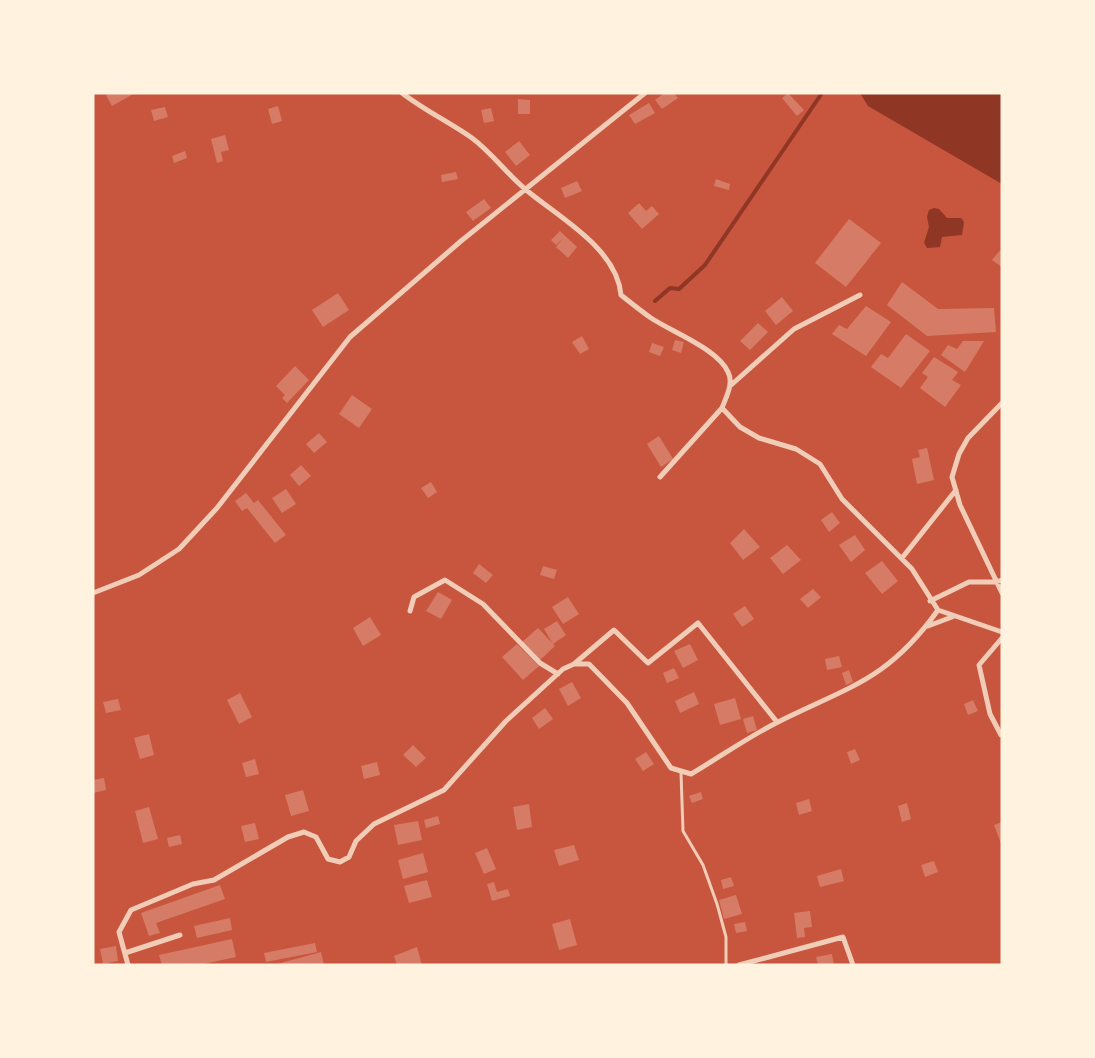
<svg xmlns="http://www.w3.org/2000/svg" width="1095" height="1058" viewBox="0 0 1095 1058" font-family="Rubik,sans-serif">
<rect width="100%" height="100%" fill="#c8553d"/>
<!-- water -->
<path fill="#8f3625" d="M860,93H1002V184L868,106Z
M934,208L939,209L947,218H961L964,222L962,235L942,237L940,247L927,248L924,243L929,227L927,217L929,210Z"/>
<g fill="none" stroke-linecap="round" stroke-linejoin="round">
<!-- stream -->
<path stroke="#8f3625" stroke-width="4" d="M655,301L670,288L679,289L705,265L822,93"/>
</g>
<!-- building -->
<path fill="#d67c66" d="M109,93H135L112,106L106,95Z
M664,93H674L678,98L662,109L655,100Z
M788,93L804,110L797,116L782,98Z
M518,99L530,100V114H518Z
M649,103L655,113L635,124L629,115Z
M278,106L282,121L272,124L268,109Z
M165,107L168,117L154,121L151,110Z
M491,108L494,121L484,123L481,110Z
M225,135L229,150L221,152L223,161L217,163L211,139Z
M519,141L530,155L516,166L505,152Z
M185,151L187,158L174,163L172,156Z
M456,172L458,179L442,182L441,175Z
M716,179L730,184L729,190L714,186Z
M577,181L582,191L565,198L561,188Z
M484,199L491,208L473,221L466,212Z
M639,203L646,211L652,206L659,214L642,229L628,213Z
M849,219L881,243L846,287L815,263Z
M560,231L577,247L568,258L556,247L563,238L556,245L551,240Z
M1002,248V267L992,260Z
M902,282L938,309L994,308L996,332L927,336L887,305Z
M338,293L349,310L323,327L312,310Z
M782,297L793,311L776,325L765,311Z
M866,306L891,322L866,356L832,334L839,325L847,329Z
M758,323L768,332L750,350L740,341Z
M906,334L930,351L901,388L871,367L881,354L888,358Z
M582,336L589,349L580,354L572,342Z
M675,340L684,342L681,353L672,350Z
M963,341H984L965,372L941,355L948,345L957,349Z
M652,343L664,347L660,356L649,352Z
M934,357L958,372L952,380L961,385L945,407L920,388L928,377L922,373Z
M295,366L309,380L287,403L282,398L285,395L276,386Z
M352,395L372,409L359,428L339,414Z
M319,433L327,442L314,453L306,444Z
M659,436L673,459L661,467L647,444Z
M927,448L934,480L917,484L912,459L920,457L918,450Z
M301,465L311,476L299,486L290,475Z
M431,482L437,492L428,498L421,488Z
M286,489L296,504L282,513L272,498Z
M246,493L254,503L258,500L286,535L275,543L247,508L242,511L235,501Z
M832,512L840,523L829,532L821,520Z
M744,529L760,547L743,560L730,543Z
M855,535L865,550L851,562L839,545Z
M787,545L801,560L783,574L770,558Z
M882,561L898,581L882,594L865,573Z
M479,564L493,575L486,583L473,573Z
M543,566L557,570L554,579L540,575Z
M813,589L821,597L808,608L800,599Z
M438,592L452,600L441,619L426,611Z
M568,597L579,614L563,624L552,607Z
M745,606L754,619L742,627L733,614Z
M370,617L381,635L363,646L353,628Z
M557,621L566,635L553,644L544,629Z
M538,628L555,646L539,661L522,642Z
M517,644L539,666L523,680L502,657Z
M690,644L698,660L683,668L674,651Z
M839,656L842,667L827,670L825,659Z
M674,668L679,678L667,683L663,673Z
M849,670L853,682L846,685L842,673Z
M572,682L581,698L568,706L559,689Z
M694,692L699,704L680,713L675,701Z
M240,693L252,717L239,724L227,700Z
M735,698L741,719L720,725L714,704Z
M118,699L121,710L106,713L103,702Z
M973,700L978,711L968,715L964,704Z
M545,708L553,719L539,729L532,718Z
M753,716L757,730L747,733L743,719Z
M149,734L154,755L140,759L134,738Z
M413,745L426,758L416,767L403,755Z
M855,749L860,760L851,764L847,752Z
M646,752L654,764L643,771L635,759Z
M255,759L259,774L246,777L242,763Z
M377,762L380,775L364,779L361,766Z
M104,778L106,790L93,793V780Z
M303,790L309,811L291,816L285,795Z
M701,792L703,799L692,803L689,796Z
M809,799L812,811L799,815L796,803Z
M907,803L911,819L902,822L898,806Z
M529,804L532,827L517,830L513,807Z
M149,807L158,839L143,843L135,811Z
M438,816L440,824L426,828L424,820Z
M418,821L422,840L398,845L394,825Z
M1002,822V846L994,825Z
M255,823L259,839L245,842L241,826Z
M180,835L182,844L169,847L167,838Z
M574,845L579,860L559,866L554,850Z
M487,848L496,869L484,874L475,853Z
M423,853L428,872L403,879L398,860Z
M934,861L938,872L925,877L921,865Z
M841,869L844,881L820,887L817,876Z
M731,877L734,886L723,889L721,880Z
M427,880L432,897L409,903L404,886Z
M494,882L497,892L508,889L510,896L492,901L487,884Z
M220,885L225,899L156,923L160,933L149,936L141,913Z
M736,895L742,914L724,919L719,900Z
M810,911L812,927L804,928L805,937L797,938L794,913Z
M230,918L232,930L197,938L194,926Z
M570,919L577,945L559,950L552,924Z
M745,922L747,931L736,933L734,924Z
M232,939L236,957L199,965H162L159,955Z
M315,943L317,952L266,962L264,953Z
M116,946L118,961L103,964L100,949Z
M417,947L422,965H397L394,956Z
M321,952L324,965H277V964Z
M832,954L834,965H818L816,957Z"/>
<g fill="none" stroke-linecap="round" stroke-linejoin="round">
<!-- service -->
<path stroke="#f1ccb7" stroke-width="3" d="M681,773L683,831L703,865L717,904L726,937V965"/>
<!-- minor -->
<path stroke="#f1ccb7" stroke-width="5" d="M402,93C424,110 449,122 472,138C492,153 506,173 525,189C558,217 617,248 621,295C631,303 641,311 651,318C672,332 718,349 728,372C734,383 726,397 722,408L740,427L759,438L796,449L820,464L842,499L912,569L938,610L1002,632
M730,386L794,329L860,295
M1002,403L968,438L959,454L952,477L960,505L1002,593
M660,477L722,408
M902,558L956,490
M93,593L139,575L179,549L217,508L350,337L461,241L645,93
M930,601L969,582H996L1002,580
M410,611L414,597L445,580L483,604L540,663L558,674
M928,626L952,617
M574,664L614,630L648,663L698,623L777,722
M1001,735L990,714L979,665L1002,638
M125,953L180,935
M128,965L119,932L131,910L193,884L214,880L288,837L304,832L316,837L328,859L340,862L349,857L356,841L374,824L444,790L506,721L563,669L574,664H589L627,703L671,768L691,774C720,757 748,737 778,722C850,686 888,680 938,610
M739,965L843,937L853,965"/>
</g>
<!-- border -->
<rect width="1095" height="1058" fill="none" stroke="#fff3e0" stroke-width="189"/>
</svg>
